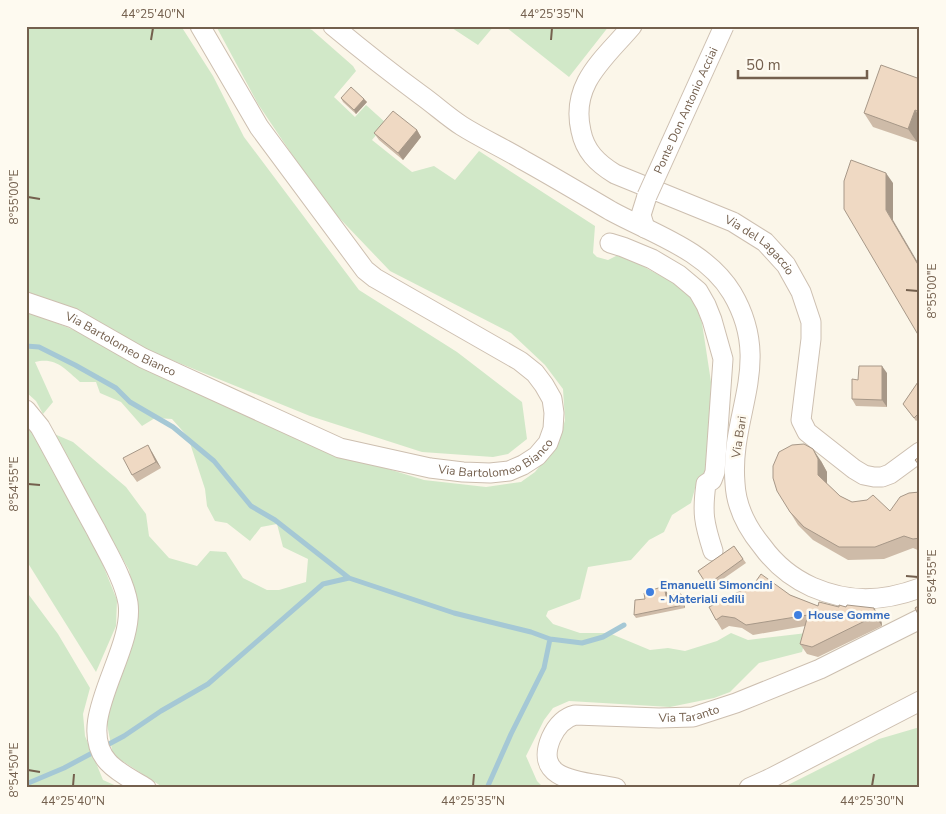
<svg xmlns="http://www.w3.org/2000/svg" width="946" height="814" viewBox="0 0 946 814" font-family="'Nunito Sans',sans-serif">
<rect width="100%" height="100%" fill="#fbf6e9"/>
<!-- green -->
<path fill="#d1e8c8" d="M26,26H181L213,76L244,137L359,290L457,352L522,402L527,439L508,454L493,457L422,452L310,416L147,350L81,313L26,292Z
M216,26H303L312,30L353,66L356,71L334,97L355,117L366,105L386,123L372,140L412,172L434,166L455,180L479,151L595,226L593,253L597,257L608,260L618,255L633,261L676,284L694,301L702,323L711,382L708,471L697,481L691,503L672,515L664,532L649,540L631,560L588,567L580,599L548,611L546,616L553,624L580,633H609L650,650L668,648L685,651L717,641L731,633L748,640L807,633L802,652L759,663L730,692L714,698L670,707L569,701L553,708L544,720L526,756L537,781L544,788H164L113,755L106,719L125,666L135,599L129,570L52,433L73,442L126,487L146,514L149,536L169,558L197,566L210,551L226,552L243,578L267,590H279L306,582L308,559L283,547L277,524L261,527L250,541L227,523L215,521L207,506L205,489L188,437L172,419L155,418L142,426L121,402L100,393L96,382H80C65,369 56,357 35,362L53,402L43,414L36,401L26,392V311L74,330L186,387L333,452L424,480L486,487L521,482L535,472L559,442L565,420L563,389L545,365L511,333L390,271L324,202L258,104Z
M449,26H481L486,29L488,26H494L478,45Z
M508,26H609L569,77L507,28Z
M26,419L94,543L117,600L116,626L96,672L26,560Z
M26,591L58,634L90,688L83,714L85,736L103,780L121,788H26Z
M920,727V788H782L879,739Z"/>
<g fill="none" stroke-linecap="round" stroke-linejoin="round">
<!-- stream -->
<path stroke="#a5c8d5" stroke-width="5" d="M26,346L39,347L75,365L116,388L130,402L173,427L214,461L251,506L275,520L349,578L454,613L531,632L550,639L582,643L603,637L624,625
M26,784L64,768L124,736L161,711L208,684L323,584L349,578
M487,788L511,734L544,668L550,639"/>
<defs>
<g id="minor">
<path d="M333,26C362,50 391,73 421,95C435,105 448,117 462,126C481,138 503,148 523,160C552,176 582,194 611,211C653,234 706,250 732,293C774,364 729,414 735,483C736,507 748,529 762,546C775,564 792,578 812,587C849,603 882,602 920,588"/>
<path id="s1" d="M632,26C604,59 570,84 581,131C585,151 597,163 615,174L733,222L765,242L786,265L801,292L811,322V339L801,420L807,432L854,469L864,475L874,477H882L890,474L920,452"/>
<path d="M645,228L641,215L647,196"/>
<path d="M610,243L623,247L652,259L679,275L698,291L706,305L712,320L723,359L715,472L712,480L706,484C702,513 704,523 713,551"/>
<path id="s2" d="M26,302L73,318L143,358L340,448L430,468L463,472L490,473L509,471L523,465L537,456L548,443L553,429L554,413L552,399L544,385L535,373L520,361L375,278L365,270L259,127L200,26"/>
<path d="M26,410L40,427C59,461 77,496 96,530C107,552 124,579 128,603C135,653 72,722 108,762C118,773 133,780 146,788"/>
<path id="s3" d="M616,788C588,781 532,784 551,738C556,727 563,718 575,715L659,718L693,717L736,703L820,669L920,619"/>
<path d="M749,788L771,778L920,701"/>
</g>
</defs>
<!-- minor casing -->
<use href="#minor" stroke="#cdbfb0" stroke-width="21"/>
<!-- minor -->
<use href="#minor" stroke="#fff" stroke-width="19"/>
<defs>
<g id="minor-bridge">
<path id="s4" d="M647,196L724,26"/>
</g>
</defs>
<!-- minor-bridge casing -->
<use href="#minor-bridge" stroke="#cdbfb0" stroke-width="21" stroke-linecap="butt"/>
<!-- minor-bridge -->
<use href="#minor-bridge" stroke="#fff" stroke-width="19"/>
</g>
<!-- wall -->
<path fill="#cebba8" d="M920,79V134L917,142L873,127L864,113Z
M341,98L364,99L367,102L356,114L343,102Z
M417,130L421,137L403,160L379,140L374,133Z
M887,373V407L856,406L852,399L858,380Z
M920,379V418L916,421L903,404Z
M152,452L161,468L137,482L132,475Z
M821,461L827,472V484L840,496L852,502L890,511L920,492V551L913,548L884,559L848,560L813,540L798,525L790,512Z
M734,546L746,563L710,588L698,571Z
M664,586L666,589L668,596L681,594L684,598L685,608L636,618L634,615L645,599Z
M790,595L818,606L839,607L881,617L882,626L818,657L807,654L800,644L805,626L753,635L742,628L729,626L722,630L716,620L709,607Z"/>
<!-- shaded-wall -->
<path fill="#a79888" d="M364,99L367,102L356,114L354,110Z
M915,110L920,117V134L917,142L908,129Z
M417,130L421,137L403,160L398,153Z
M886,173L893,183V220L920,266V268L886,210Z
M882,366L887,373V407L882,400Z
M148,445L152,452L161,468L156,462Z
M813,449L821,461L827,472V487L818,475Z
M664,586L666,589L669,600L666,596Z
M681,594L684,598L685,608L683,605Z
M874,608L881,617L882,626L875,616Z"/>
<!-- building -->
<path fill="#efd9c3" stroke="#a79888" d="M881,65L920,79V112L915,110L908,129L864,113Z
M351,87L364,99L354,110L341,98Z
M393,111L417,130L398,153L374,133Z
M851,160L886,173V210L920,268V338L844,209V181Z
M859,366H882V400L852,399V379L858,380Z
M920,379V412L914,418L903,404Z
M804,444L813,449L818,459V475L840,496L852,502L867,500L873,495L890,511L900,497L909,493L920,492V538L913,539L904,536L875,547H839L804,527L790,512L777,491L773,478V466L779,452L792,445Z
M148,445L156,462L132,475L123,458Z
M920,456V466L915,460Z
M734,546L743,559L707,585L698,571Z
M761,574L790,595L818,606L819,602L839,607V605L846,607L847,605L874,608L875,616L812,647L800,644L808,615L746,625L735,618L722,616L716,620L709,607L754,584Z
M664,586L666,596L681,594L683,605L634,615L635,600L645,599L644,593Z
M920,605V618L915,608Z"/>
<!-- ticks -->
<path fill="none" stroke="#74604e" stroke-width="2" d="M151,40L153,28M551,40L552,28M28,197L40,199M906,290L918,291M28,484L40,485M906,576L918,577M28,770L40,772M73,786L74,774M473,786L474,774M872,786L874,774"/>
<!-- markers -->
<g fill="#3f7fe0" stroke="#fefaf0" stroke-width="2">
<circle cx="650" cy="592" r="5"/>
<circle cx="798" cy="615" r="5"/>
</g>
<g text-anchor="middle" dominant-baseline="central" stroke-width="5" stroke-linejoin="round" paint-order="stroke">
<!-- street labels -->
<g font-size="12" fill="#74604e" stroke="#fefaf0">
<text stroke="none"><textPath href="#s4" startOffset="94">Ponte Don Antonio Acciai</textPath></text>
<text stroke="none"><textPath href="#s1" startOffset="342">Via del Lagaccio</textPath></text>
<text stroke="none"><textPath href="#s2" startOffset="104">Via Bartolomeo Bianco</textPath></text>
<text transform="translate(739 437) rotate(-81)">Via Bari</text>
<text stroke="none"><textPath href="#s2" startOffset="509">Via Bartolomeo Bianco</textPath></text>
<text stroke="none"><textPath href="#s3" startOffset="249">Via Taranto</textPath></text>
</g>
<!-- shop labels -->
<g font-size="12" font-weight="bold" fill="#366cbe" stroke="#fefaf0" text-anchor="start">
<text x="660" y="585">Emanuelli Simoncini<tspan x="660" dy="14">- Materiali edili</tspan></text>
<text x="808" y="615">House Gomme</text>
</g>
</g>
<!-- border -->
<rect width="946" height="814" fill="none" stroke="#fefaf0" stroke-width="55"/>
<!-- scale -->
<path d="M738 70v8h129v-8" fill="none" stroke="#74604e" stroke-width="2.5"/>
<text x="746" y="70" font-size="15" fill="#74604e" stroke="#fefaf0" stroke-width="4" paint-order="stroke">50 m</text>
<rect x="28" y="28" width="890" height="758" fill="none" stroke="#74604e" stroke-width="2"/>
<g font-size="12" text-anchor="middle" fill="#74604e">
<text x="153" y="18">44°25'40"N</text>
<text x="552" y="18">44°25'35"N</text>
<text transform="translate(14 197) rotate(-90)" y="4">8°55'00"E</text>
<text transform="translate(932 291) rotate(-90)" y="4">8°55'00"E</text>
<text transform="translate(14 484) rotate(-90)" y="4">8°54'55"E</text>
<text transform="translate(932 577) rotate(-90)" y="4">8°54'55"E</text>
<text transform="translate(14 770) rotate(-90)" y="4">8°54'50"E</text>
<text x="73" y="805">44°25'40"N</text>
<text x="473" y="805">44°25'35"N</text>
<text x="872" y="805">44°25'30"N</text>
</g>
</svg>
